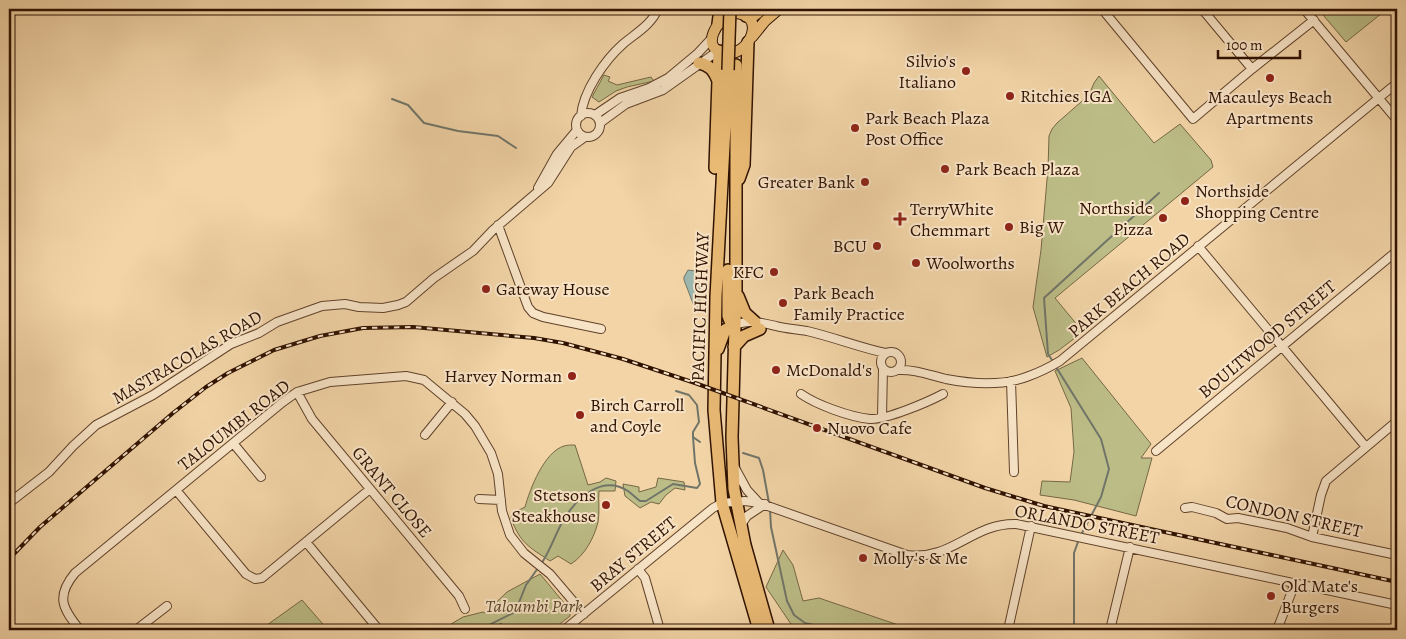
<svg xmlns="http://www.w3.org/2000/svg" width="1406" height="639" viewBox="0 0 1406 639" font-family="Alegreya,serif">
<rect width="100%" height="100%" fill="#f2d4a7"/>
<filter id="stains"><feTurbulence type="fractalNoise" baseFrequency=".004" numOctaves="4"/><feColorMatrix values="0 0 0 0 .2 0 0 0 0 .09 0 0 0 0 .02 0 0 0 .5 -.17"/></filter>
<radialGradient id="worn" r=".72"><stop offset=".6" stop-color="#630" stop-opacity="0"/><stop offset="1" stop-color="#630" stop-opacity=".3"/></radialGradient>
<!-- green -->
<path fill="#bcbc86" stroke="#766744" d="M1318,9H1387L1346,42Z
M604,75L610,77L608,81L617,85L651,77L654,81L627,87L616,91L599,102L592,97Z
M1099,76L1154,143L1180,124L1211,160L1213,167L1055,298L1083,332L1059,350L1047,357L1033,307L1041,250L1048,168L1049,136L1052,129L1057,123L1089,95L1094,83Z
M1082,358L1151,444L1141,458H1152L1136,516L1074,500L1040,495L1042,481L1070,482L1074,452L1071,408L1055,371Z
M575,445L588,485L600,482L606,478L616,481L615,491H599C598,500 600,512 598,522C594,538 585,555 571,564L558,556L550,561C529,547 520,543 511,518L513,513L525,507C530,489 544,452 564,446C567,445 572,445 575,445Z
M658,478L684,482L685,490L675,488L666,495L659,504L651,502L640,508L625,496L623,484L639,487V492L656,487Z
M783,550L793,565L803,601L819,598L913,630H795L766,587Z
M540,574L570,610V616L552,630H507L501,623L492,630H441L463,617L483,612L485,613L507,592Z
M302,600L328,630H260Z"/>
<!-- water -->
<path fill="#9cb7ae" stroke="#717569" d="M688,270L695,271C701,278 702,302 697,309L694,306L684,280V277Z"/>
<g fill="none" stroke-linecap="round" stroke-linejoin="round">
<!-- stream -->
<path stroke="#717569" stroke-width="2" d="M392,99L408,105L424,123L458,131L498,136L516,148
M1054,363L1048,354L1044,298L1159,193
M1056,367L1101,439L1109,469L1101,497L1081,535
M676,391L689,395L697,405L699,422L693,432V437L700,442
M743,453L759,458L763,470L769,503
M770,510L771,527L787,601L794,615L805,623L831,629L843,628L865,630
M541,564C551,550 555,534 564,519C577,498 602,474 628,491C632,494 636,498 640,501H646L673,484L697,488L700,484L695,463L693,437
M479,630L513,613L518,605L526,585L538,568
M1074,630V553L1079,539"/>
<defs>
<path id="minor" d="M1102,9L1193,119L1252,69L1314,20
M1202,9L1252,69
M1304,9L1397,120
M576 125a12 12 0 1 1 24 0a12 12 0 1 1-24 0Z
M595,115L620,98L649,88L668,78L698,53L712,38
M581,116C583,91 605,60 623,44C636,33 651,25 658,9
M600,123L626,104L663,90L718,51
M538,188L557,154L577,130
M498,225L528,307L533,313L543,317L601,329
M1198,246L1366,447
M735,325C748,319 763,323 776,326C786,329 797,329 807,331C833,337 858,347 885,353
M881 362a10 10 0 1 1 20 0a10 10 0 1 1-20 0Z
M897,370C915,369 929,375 946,379C972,384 1004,386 1029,376C1040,372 1050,367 1060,361L1397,83
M1011,381L1014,472
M297,392L312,419L459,596L465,609
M801,394C817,405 850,417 870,419C886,420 928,402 943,394
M882,417L883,368
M425,435L452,402
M233,443L261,477
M1156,451L1397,251
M735,468L747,490L759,503
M176,490L246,574L255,579L262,578L370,489
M479,499L501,500
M9,503L49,472L73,446L96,425L153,395L231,344L259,333L277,322L322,306L345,304L359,307L383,308L398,305L406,302L434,278L473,251L493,230L548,183L571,147L585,137
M1185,508L1192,507L1216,513L1227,519L1238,518L1287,528L1312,537L1397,555
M741,525L747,516L765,504
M1312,537L1321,495L1326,481L1397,421
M306,542L379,630
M638,569L645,578L660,630
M80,630C63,609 55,597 75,573L283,402L297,392L330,382L406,376L424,380L465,414L475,426L491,453L498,474L502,511L510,535L524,553L550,574L584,614
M136,630L167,606
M564,630L713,508L722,503L745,501L759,503L907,555C952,561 972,523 1016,524L1397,605
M1008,630L1031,526
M1110,630L1130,547
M1277,630L1295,583"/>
<path id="major" d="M732,13C770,12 749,58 725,53C699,49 717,19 732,13Z
M750,19L763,9
M752,37L765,21L779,9"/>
<path id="highway" d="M746,16L747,9
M718,24L720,9
M699,63C710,65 714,71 718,81
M736,65V289L732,437L734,489L745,545L769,630
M728,70L716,297L714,410L722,503L759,630
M715,168L719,51
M739,179L744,165L748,42
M728,270V316L730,321
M738,296L745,313L755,322
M734,347L744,336L760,329
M718,349L725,330L735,325"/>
</defs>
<!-- minor casing -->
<use href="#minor" stroke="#60422a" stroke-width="10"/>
<!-- major casing -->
<use href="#major" stroke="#301201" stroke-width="12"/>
<!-- highway casing -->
<use href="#highway" stroke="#301201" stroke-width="14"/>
<!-- minor -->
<use href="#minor" stroke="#f7e3c6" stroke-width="8"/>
<!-- major -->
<use href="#major" stroke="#e9ba74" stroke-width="10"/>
<!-- highway -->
<use href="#highway" stroke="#e9ba74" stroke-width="11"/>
<defs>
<path id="rail" d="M9,559L40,527L173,413L206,387L228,373L274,350L320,336L363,328L413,327L534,338L563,343L623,359L695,383L985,488L1044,506L1397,582"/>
</defs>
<!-- rail casing -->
<use href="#rail" stroke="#301201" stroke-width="4"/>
<!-- rail -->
<use href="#rail" stroke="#f7e3c6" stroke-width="2" stroke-dasharray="5.5" stroke-linecap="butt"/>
<defs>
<path id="highway-bridge" d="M728,70L730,9"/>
</defs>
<!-- highway-bridge casing -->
<use href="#highway-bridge" stroke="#301201" stroke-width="14" stroke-linecap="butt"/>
<!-- highway-bridge -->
<use href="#highway-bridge" stroke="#e9ba74" stroke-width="11"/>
</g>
<!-- markers -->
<g fill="#8f2418" stroke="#f7e3c6" stroke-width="2">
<circle cx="966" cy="71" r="5"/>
<circle cx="1270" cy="78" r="5"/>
<circle cx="1010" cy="96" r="5"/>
<circle cx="855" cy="128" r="5"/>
<circle cx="945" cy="169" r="5"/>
<circle cx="865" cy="182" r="5"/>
<circle cx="1185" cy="201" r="5"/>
<circle cx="1163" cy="218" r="5"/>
<path d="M897.5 211.5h5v5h5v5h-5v5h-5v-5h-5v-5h5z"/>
<circle cx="1009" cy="227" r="5"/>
<circle cx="877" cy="246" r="5"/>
<circle cx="916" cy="263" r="5"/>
<circle cx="774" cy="272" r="5"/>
<circle cx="486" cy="289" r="5"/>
<circle cx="783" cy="303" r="5"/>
<circle cx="776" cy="370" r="5"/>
<circle cx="572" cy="376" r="5"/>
<circle cx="580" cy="415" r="5"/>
<circle cx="817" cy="428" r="5"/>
<circle cx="606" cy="505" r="5"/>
<circle cx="863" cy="558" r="5"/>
<circle cx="1271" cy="596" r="5"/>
</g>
<g text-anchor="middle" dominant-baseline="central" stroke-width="4" stroke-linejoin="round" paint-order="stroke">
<!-- poi labels -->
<g font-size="18" fill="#301201" stroke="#f7e3c6" text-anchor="start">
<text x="956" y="61" text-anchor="end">Silvio's<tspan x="956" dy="21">Italiano</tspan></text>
<text x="1020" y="96">Ritchies IGA</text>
<text x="1270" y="97" text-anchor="middle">Macauleys Beach<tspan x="1270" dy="21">Apartments</tspan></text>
<text x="865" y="118">Park Beach Plaza<tspan x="865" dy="21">Post Office</tspan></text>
<text x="955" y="169">Park Beach Plaza</text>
<text x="855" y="182" text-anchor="end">Greater Bank</text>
<text x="1195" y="191">Northside<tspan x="1195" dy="21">Shopping Centre</tspan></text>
<text x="1153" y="208" text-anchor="end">Northside<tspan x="1153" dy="21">Pizza</tspan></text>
<text x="910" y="209">TerryWhite<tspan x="910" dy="21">Chemmart</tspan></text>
<text x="1019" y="227">Big W</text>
<text x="867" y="246" text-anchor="end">BCU</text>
<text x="926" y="263">Woolworths</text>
<text x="764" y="272" text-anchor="end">KFC</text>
<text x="496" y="289">Gateway House</text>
<text x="793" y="293">Park Beach<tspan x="793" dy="21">Family Practice</tspan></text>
<text x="786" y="370">McDonald's</text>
<text x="562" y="376" text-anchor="end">Harvey Norman</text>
<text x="590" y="405">Birch Carroll<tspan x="590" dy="21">and Coyle</tspan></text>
<text x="827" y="428">Nuovo Cafe</text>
<text x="596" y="495" text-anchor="end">Stetsons<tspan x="596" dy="21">Steakhouse</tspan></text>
<text x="873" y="558">Molly's &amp; Me</text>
<text x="1281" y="586">Old Mate's<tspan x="1281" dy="21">Burgers</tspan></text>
</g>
<!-- street labels -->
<g font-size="18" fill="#301201" stroke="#f7e3c6">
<text transform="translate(1129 285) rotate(-40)">PARK BEACH ROAD</text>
<text transform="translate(700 307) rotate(-88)">PACIFIC HIGHWAY</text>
<text transform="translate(1267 339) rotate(-40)">BOULTWOOD STREET</text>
<text transform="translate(187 357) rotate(-30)">MASTRACOLAS ROAD</text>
<text transform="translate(234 425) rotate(-38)">TALOUMBI ROAD</text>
<text transform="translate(392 492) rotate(50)">GRANT CLOSE</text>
<text transform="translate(1294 516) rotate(13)">CONDON STREET</text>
<text transform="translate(1087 524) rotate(11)">ORLANDO STREET</text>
<text transform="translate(633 554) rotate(-40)">BRAY STREET</text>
</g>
<!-- park labels -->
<g font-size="18" font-style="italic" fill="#5a4529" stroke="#f7e3c6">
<text x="534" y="606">Taloumbi Park</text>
</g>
</g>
<!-- margin -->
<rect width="1406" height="639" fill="none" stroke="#f2d4a7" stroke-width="30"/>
<rect x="10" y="10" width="1386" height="619" fill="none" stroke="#301201" stroke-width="2.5"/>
<rect x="15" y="15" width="1376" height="609" fill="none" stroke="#301201"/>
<!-- scale -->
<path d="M1218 50v8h82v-8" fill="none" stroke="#301201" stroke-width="2.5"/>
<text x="1226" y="50" font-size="15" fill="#301201" stroke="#f7e3c6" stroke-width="4" paint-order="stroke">100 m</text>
<rect width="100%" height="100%" filter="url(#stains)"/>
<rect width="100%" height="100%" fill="url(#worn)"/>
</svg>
